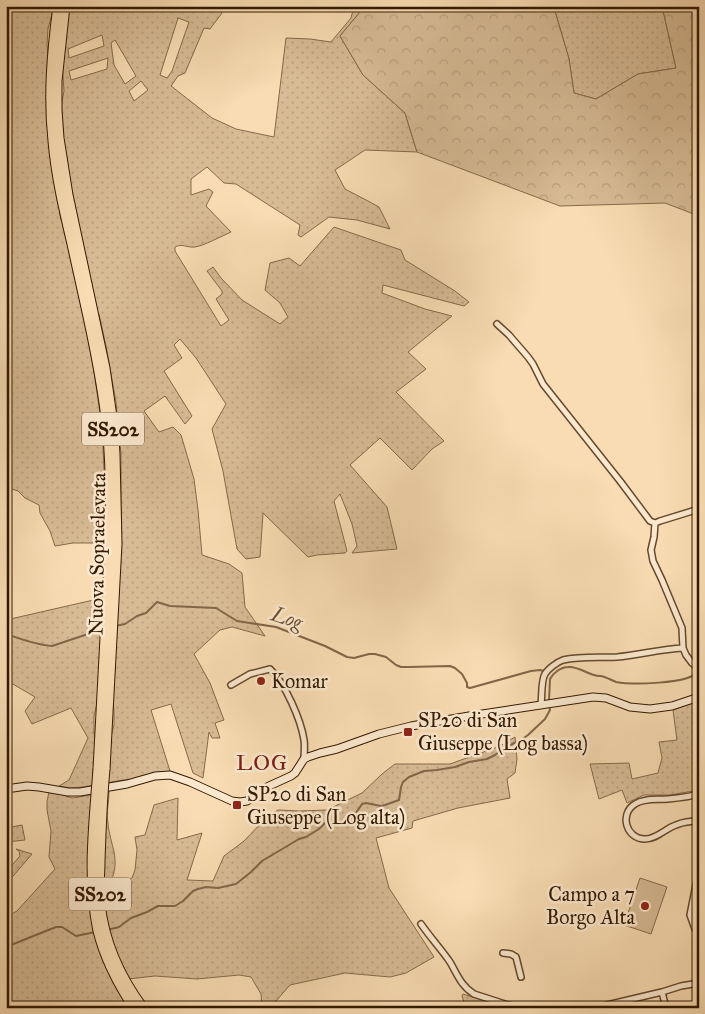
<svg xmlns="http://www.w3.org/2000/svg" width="705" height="1014" viewBox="0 0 705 1014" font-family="'IM FELL Great Primer',serif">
<defs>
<pattern id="grass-dots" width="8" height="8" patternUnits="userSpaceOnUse" patternTransform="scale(1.25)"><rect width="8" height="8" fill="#d7bb95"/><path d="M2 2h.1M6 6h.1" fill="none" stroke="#b9a07f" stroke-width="1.8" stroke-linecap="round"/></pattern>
<pattern id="forest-crowns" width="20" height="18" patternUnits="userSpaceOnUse" patternTransform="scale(1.25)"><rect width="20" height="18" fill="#d7bb95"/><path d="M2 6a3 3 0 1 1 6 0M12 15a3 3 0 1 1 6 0" fill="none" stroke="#b9a07f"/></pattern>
</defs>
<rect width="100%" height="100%" fill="#f9dcb3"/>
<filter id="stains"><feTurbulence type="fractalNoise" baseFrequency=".004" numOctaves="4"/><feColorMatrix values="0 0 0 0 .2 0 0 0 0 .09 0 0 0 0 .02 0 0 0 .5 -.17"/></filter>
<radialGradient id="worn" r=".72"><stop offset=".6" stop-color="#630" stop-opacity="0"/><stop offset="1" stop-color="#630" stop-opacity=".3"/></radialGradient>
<!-- grass -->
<path fill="url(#grass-dots)" stroke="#846a4a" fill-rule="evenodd" d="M6,6H54L48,29L47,44L48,56L47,80V124L50,152L61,220L76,217L64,146L61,106L64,91L62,62L69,6H218L222,13L210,29L204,28L185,73L178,76L171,86L212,118L236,129L274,137L286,38L310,39L331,42L351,18L354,6H365L340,36L363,75L405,113L417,152L365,150L335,170L345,189L368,201L379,207L390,229L357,220L329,217L301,237L298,235L300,225L236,184L224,183L207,167L191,179V195L209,189L213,192L206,206L231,232C222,236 203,246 195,247C187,248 182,243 175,247V251L221,326L229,320L216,299L222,294V291L207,271L213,267L221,278L242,300L280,324L288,317L280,303L265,290L270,263L289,258L300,266L334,227L401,250L405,260L455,291L469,302L464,306L383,285L382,293L425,309L452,316L408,352L426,369L396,392L444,441L432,449L412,470L380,438L350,465L387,507L397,549L352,553L357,546L352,524L340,494L334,501L347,551L345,553L317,555L308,557L263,513L260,557L246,559L237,549L223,471L212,429L226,404L196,358L180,339L174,345L182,358L164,371L192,416L185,424L165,396L144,411L159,432L173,427L181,435L194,479L198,510L202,555L229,564L242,573L245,607L265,636L232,627L220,630L194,654L210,683L224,720L215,723L220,738H212L209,732L203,778L193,773L171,704L151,710L170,771L149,779L123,780L83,787L70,788L59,786L69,780L88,738L71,708L32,724L25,711L35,697L6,680V620L89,601L111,598L98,543H73L55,546L50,531L40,513L39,505L25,498L18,491L6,487ZM178,18L189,22L172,71L167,78L160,75ZM102,35L104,46L69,58L68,49ZM115,40L136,76L125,84L114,65L111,43ZM108,58L107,69L71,80L69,71ZM141,81L148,90L134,101L129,91ZM99,314L106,346L116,402L121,454V544L106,515L103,447L100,413L93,365L84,318ZM99,667L115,668L113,700L114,713V725L110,739V770L98,769L94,732V716L98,699Z
M545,6H662L676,68L638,74L596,99L574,93L569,59L555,11Z
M699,700V790L670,795H644L627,803L622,790L599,799L590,764L629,763L632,779L658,773L662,758L659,742L677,740L673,710Z
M515,737L517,759L515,773L507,779L510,798L458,808L413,821L412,828L376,838L389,888L434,957L406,973L390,977L345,973L290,985L276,1001V1008H262L261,994L251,977L239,975L197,979L155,976L128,979L147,1007L164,1003L187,1008H6V917L17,911L55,869L49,857L51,831L47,810V801L49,792L61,794L72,798L109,792C109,802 106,813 108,823C110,846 121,858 111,881L120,884L132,878L135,870L137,850L135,837L145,835L154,805L178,798L177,840L202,833L187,880L213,881L224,856L244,841L266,818L278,810L299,811L327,810L362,793L382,774L395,764H450L500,746Z
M22,825L25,840L6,842V828Z
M16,849L32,854L8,882L10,884V888L6,891V872L20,856L19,851Z
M463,994L505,1007V1008H466L462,996Z"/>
<!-- forest -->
<path fill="url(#forest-crowns)" stroke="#846a4a" d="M365,6H545L555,11L569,59L574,93L596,99L638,74L676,68L662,6H699V216L665,203L560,206L417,152L405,113L363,75L340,36Z"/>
<!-- garden -->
<path fill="#d7bb95" stroke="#846a4a" d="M640,878L667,887L651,934L624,925Z"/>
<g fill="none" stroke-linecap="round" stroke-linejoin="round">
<!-- stream -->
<path stroke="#816647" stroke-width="2" d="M115,626L125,624L137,616L146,613L157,602L170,606L216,608L237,621L276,627L325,646L347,657L354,658L369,654H375L386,657L396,665L401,667H409L450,666L455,668L462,674L467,683V687L470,688L531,671L540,670L544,671
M6,634C21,639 36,645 52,646L103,629
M699,649V662
M549,701L550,679C553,673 561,667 568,667C577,666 586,673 594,675C596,676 599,676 601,676C606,677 611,680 616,682C632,685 688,684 698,672
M107,930L119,927L131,918L147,912L158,906H175L183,901L193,891L198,889L206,887L218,888L236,884L251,872L262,861L299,839L306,837L319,829L326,822H330L343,825L354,816L362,804L366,803L381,806L385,805L399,800L401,787L403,782L409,777L424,771L437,770L455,767L469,762L487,759L495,755L504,748L521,740L528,735L545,719L550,710L549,706
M6,947L56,927H62L76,936L95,932"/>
<defs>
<path id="street" d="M497,324L509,335L528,357L533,364L543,384L620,481L650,521L655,523
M655,523L654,537L651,550L653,561L662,580L682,628L683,648L686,655L692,663L699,669
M655,523L660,521L699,509
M231,685L250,674L270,669C285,683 301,720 304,740C305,746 304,753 304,759
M541,705C542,697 541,680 545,674C548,669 557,662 563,660C581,656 599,658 617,657C639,655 661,649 683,648
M699,794C689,797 679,798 668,799C657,800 644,798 635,804C619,814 626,839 645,839C657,839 666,828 676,825C683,822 691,821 699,821
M699,869L690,915L695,929L699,932
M421,924C430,937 441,949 450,962C457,974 461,986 474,994L508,1005L521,1008
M503,953L511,954L516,957L521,977
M662,992L666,1008
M594,1008L662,992L681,986L699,983"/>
<path id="secondary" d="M6,789L27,786L39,787L68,792H80L127,784L155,776L170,775L190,782L232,801L240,802L247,801L269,786L291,776L295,773L304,759L308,757L320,753L337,749L379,734L411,726L469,716L593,697L606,698L630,707L650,709L672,706L699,697"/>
<path id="highway" d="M58,6C52,51 48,96 53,141C56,176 64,210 72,244C85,304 100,364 107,426C113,484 110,542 107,600C104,656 101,713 98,769
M65,6L57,81V110L59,138L68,195L105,368L113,424L115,454L117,544L105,769"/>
</defs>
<!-- street casing -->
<use href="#street" stroke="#644a2d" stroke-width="8"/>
<!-- secondary casing -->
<use href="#secondary" stroke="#321900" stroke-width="9"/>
<!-- highway casing -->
<use href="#highway" stroke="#321900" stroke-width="11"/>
<!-- street -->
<use href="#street" stroke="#fbe8ce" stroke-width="5"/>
<!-- secondary -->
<use href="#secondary" stroke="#fbe8ce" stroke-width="7"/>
<!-- highway -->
<use href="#highway" stroke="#f9dcb3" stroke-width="9"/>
<defs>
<path id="highway-bridge" d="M98,769C94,822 87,879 98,931C105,959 118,984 134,1008
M105,769C102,800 101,830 100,861C100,875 98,889 100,903C104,942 120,977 143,1008"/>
</defs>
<!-- highway-bridge casing -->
<use href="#highway-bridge" stroke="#321900" stroke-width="11" stroke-linecap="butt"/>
<!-- highway-bridge -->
<use href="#highway-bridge" stroke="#f9dcb3" stroke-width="9"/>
</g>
<!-- markers -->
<g fill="#8f2418" stroke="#fbe8ce" stroke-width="2">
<circle cx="261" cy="681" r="5"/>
<rect x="403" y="727" width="10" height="10" rx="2.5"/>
<rect x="232" y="800" width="10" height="10" rx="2.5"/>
<circle cx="645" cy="906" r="5"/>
</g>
<g text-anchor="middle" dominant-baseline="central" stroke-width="5" stroke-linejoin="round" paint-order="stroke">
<!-- shield labels -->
<g fill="#fbe8ce" stroke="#6e573e" stroke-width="1">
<rect x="82" y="412.5" width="62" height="33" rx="4"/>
<rect x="69" y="877.5" width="62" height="33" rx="4"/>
</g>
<g font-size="19" font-weight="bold" fill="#321900">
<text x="113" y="429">SS202</text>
<text x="100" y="894">SS202</text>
</g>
<!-- street labels -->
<g font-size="20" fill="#321900" stroke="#fbe8ce">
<text transform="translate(97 554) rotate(-89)">Nuova Sopraelevata</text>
</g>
<!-- poi labels -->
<g font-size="20" fill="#321900" stroke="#fbe8ce" text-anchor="start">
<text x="271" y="681">Komar</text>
<text x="418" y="720">SP20 di San<tspan x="418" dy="23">Giuseppe (Log bassa)</tspan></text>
<text x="247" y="794">SP20 di San<tspan x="247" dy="23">Giuseppe (Log alta)</tspan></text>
<text x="635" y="894" text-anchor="end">Campo a 7<tspan x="635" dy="23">Borgo Alta</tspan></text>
</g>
<!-- water labels -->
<g font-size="21" font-style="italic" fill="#664d2f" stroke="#fbe8ce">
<text transform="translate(287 618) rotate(18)">Log</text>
</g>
<!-- quarter labels -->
<g font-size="22" letter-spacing="1" fill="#7a1f14" stroke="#fbe8ce">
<text x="262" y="762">LOG</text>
</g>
</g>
<!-- margin -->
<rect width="705" height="1014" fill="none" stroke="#f9dcb3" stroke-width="25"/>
<rect x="8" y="8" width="690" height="999" fill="none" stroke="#321900" stroke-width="2.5"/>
<rect x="12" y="12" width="680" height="989" fill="none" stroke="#321900"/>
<rect width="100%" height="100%" filter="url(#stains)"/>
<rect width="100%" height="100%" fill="url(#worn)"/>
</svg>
